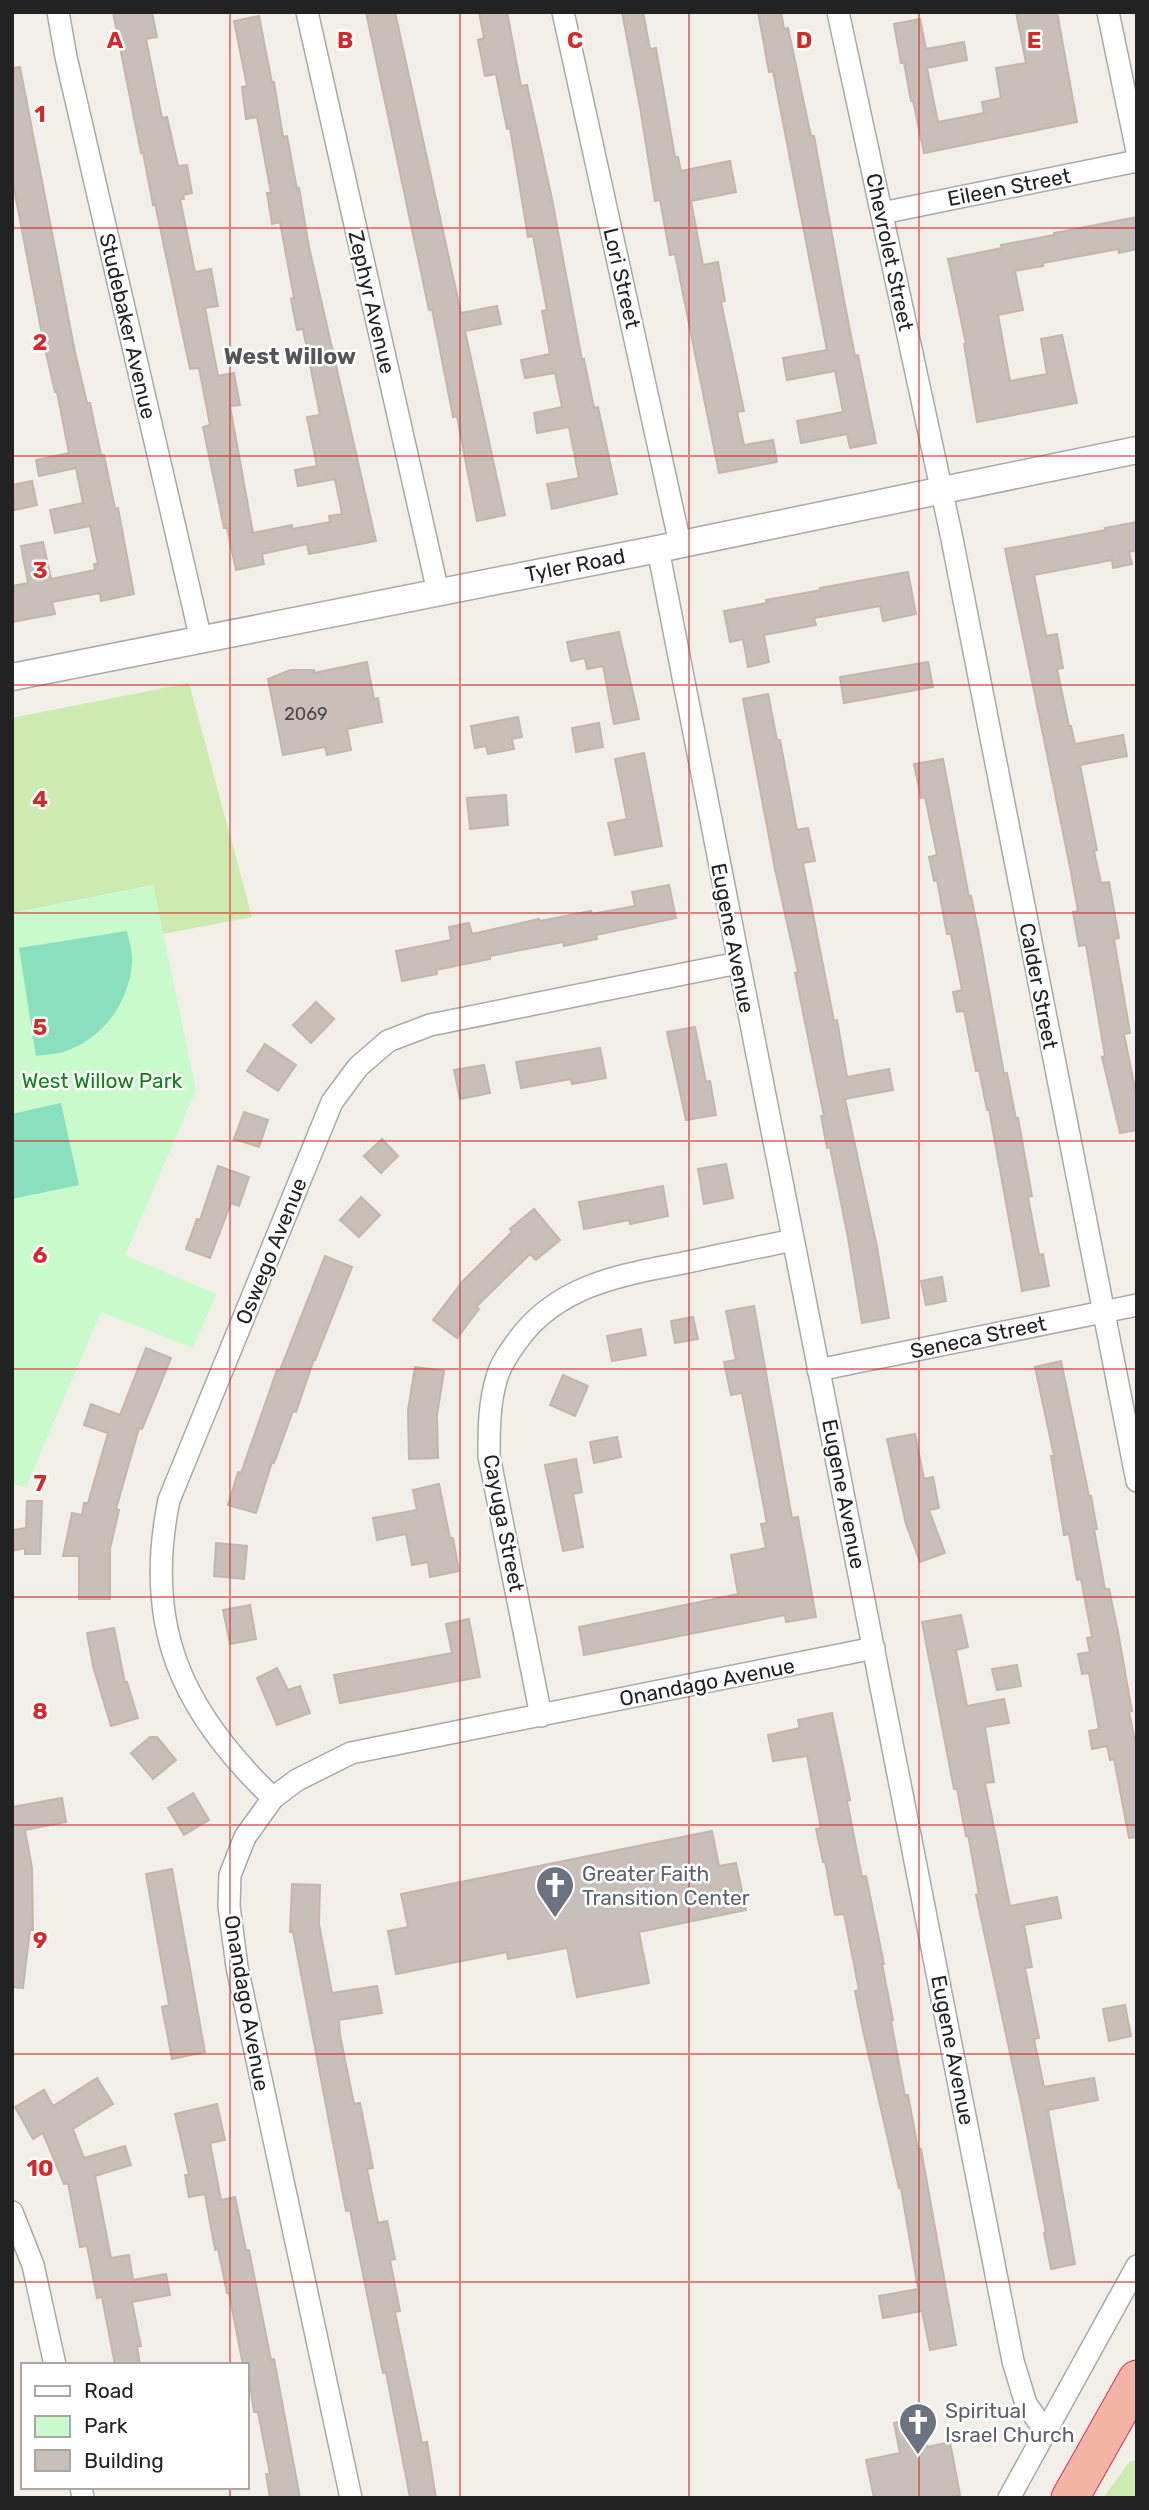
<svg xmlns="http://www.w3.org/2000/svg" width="1149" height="2510" viewBox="0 0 1149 2510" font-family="Rubik,sans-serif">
<rect width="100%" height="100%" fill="#f2efe9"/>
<!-- grass -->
<path fill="#cdebb0" d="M189,683L252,917L163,934L153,885L12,913V718Z
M1137,2460V2498H1103L1130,2461Z"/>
<!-- park -->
<path fill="#c8facc" d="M153,885L196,1090L125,1255L216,1294L193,1348L101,1312L26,1487L12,1484V913Z"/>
<!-- pitch -->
<path fill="#88e0be" d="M127,931C129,941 133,953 132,963C129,1003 102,1040 63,1052C55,1055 45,1054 36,1056L19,948Z
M61,1103L79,1185L12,1199V1114Z"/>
<!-- building -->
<path fill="#c7bfb8" stroke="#c4b6ab" stroke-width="2" d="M113,12H152L157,37L146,39L162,118L167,117L178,166L187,165L192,193L183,195L184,199H180L195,272L211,269L218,306L205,308L218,376L234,373L240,405L230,406L253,533L292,525V529L330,522L329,516L342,514L335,479L298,486L295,470L317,466L307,417L320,415L303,329L297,330L291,299L294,298L280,222L272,224L267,193H271L257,117L246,119L242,87L247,86L234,21L259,16L272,83L274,82L283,137L287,136L297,189L299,188L309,247L376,541L309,554L307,544L262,554L264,564L236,570L227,528H224L203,427L210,425L199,368L190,369L155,204L153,205L143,152L141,153Z
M366,12H395L461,313L497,306L501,324L465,331L505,515L477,521L457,416L453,417L432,309L429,310Z
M479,12H507L521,86L527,85L551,194L582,360L584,359L594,408L598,407L617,494L552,509L547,484L579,478L569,427L537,433L534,413L562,407L555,373L525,378L521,360L550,354L542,311L547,310L533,236L528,237L510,128L507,129L496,74L485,76L478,40L484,38Z
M622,12H643L650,49L656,48L675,157H678L681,171L730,161L736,192L691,201L703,265L718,262L725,301L721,302L744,411L737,412L744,445L773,440L777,462L719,473L675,254L670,255L660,200L655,201L640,107Z
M758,12H781L784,29L788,28L811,136H814L844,300L855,356L858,355L876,443L850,448L847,434L801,443L797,421L843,412L835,371L787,380L783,358L827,350L773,71L769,72Z
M1016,12H1057L1077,122L924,153L913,101H911L904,63H901L894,24L920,19L926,49L964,42L967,60L927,68L938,122L984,113L982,102L1001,98L996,68L1026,63Z
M20,67L75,352L87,403H90L101,455H104L115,509L118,508L134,594L101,601L100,593L52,602L55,614L12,622V586L28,583L21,546L43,542L51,579L95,570L94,564H98L90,526L55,533L50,510L83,503L76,468L39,476L36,460L69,453L57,392H55L43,340L12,178V68Z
M1137,217V249L1119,253L1118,249L1043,263V266L1015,271L1023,310L998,315L1010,381L1047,374L1041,339L1062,335L1077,403L977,422L964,344H966L948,259L1002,248L1001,245L1054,235V233Z
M32,481L37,505L15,510L12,485Z
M1137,522V550L1129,552L1132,564L1113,568L1112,560L1034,575L1046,636L1057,634L1063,668L1057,669L1069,726H1071L1075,744L1123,735L1127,756L1080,765L1097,850L1094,851L1101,883L1109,882L1119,938L1114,939L1130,1033L1124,1034L1137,1098V1130L1120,1133L1102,1057L1105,1056L1086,945L1079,946L1073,912L1078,911L1070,867L1005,549L1106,530L1105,528Z
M908,572L916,614L883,621L880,606L814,618L816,625L764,635L769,662L748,667L743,639L730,642L724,611L767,603L766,600L821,590L820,588Z
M619,632L639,719L614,724L603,666L587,669L585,658L571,661L567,642Z
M367,662L374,699L378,698L382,722L347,729L351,750L327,755L325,747L283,755L268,679L290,670H314V673Z
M928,662L933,687L844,703L840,677Z
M768,694L777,740H780L797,830L808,828L815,861L803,863L834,1021L837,1020L847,1077L889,1069L893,1090L845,1099L877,1247L889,1318L862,1323L848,1238L830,1147L827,1148L821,1116H824L795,973L798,972L775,869L743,699Z
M518,717L522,737L512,739L514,749L488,754L486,746L475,748L471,726Z
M599,723L603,747L576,752L572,728Z
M644,753L662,846L615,855L608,823L627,819L615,759Z
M943,759L969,897L971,896L980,940L1004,1074L1007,1073L1016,1119L1018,1118L1032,1196L1028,1197L1039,1255L1043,1254L1049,1286L1022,1291L989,1109L987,1110L979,1070L976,1071L964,1011L957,1012L953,992L962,990L951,934H947L937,880L934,881L929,857L937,855L925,797L921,798L914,764Z
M506,795L508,825L470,829L467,798Z
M669,885L676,918L596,935L597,939L564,946L563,942L490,956V959L436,970L437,974L402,981L396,951L451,940L449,927L469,923L472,934L539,919L540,921L591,911L592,914L635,906L632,892Z
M316,1002L334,1019L311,1043L293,1025Z
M695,1027L706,1082L710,1081L716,1115L686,1120L667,1032Z
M265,1044L296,1065L278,1091L247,1071Z
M600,1048L606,1078L572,1084L571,1079L521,1088L516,1062Z
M484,1065L490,1093L460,1099L454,1070Z
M244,1112L268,1120L259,1147L234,1139Z
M382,1139L398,1156L381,1173L364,1156Z
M726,1164L733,1198L704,1204L698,1169Z
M218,1166L249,1177L239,1206L231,1203L210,1258L186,1249L197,1219L200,1220Z
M663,1186L668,1216L630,1224L629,1220L584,1229L579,1202Z
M361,1197L380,1215L359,1237L340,1220Z
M534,1209L560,1240L536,1260L530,1254L476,1307L479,1309L457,1338L433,1320L463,1281L512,1232L510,1229Z
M325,1256L352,1267L315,1360L314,1359L296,1412L293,1411L274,1463L272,1462L256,1513L228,1505L238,1472L241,1473L277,1370H280Z
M942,1277L946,1301L926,1305L921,1281Z
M754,1306L792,1518L798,1517L816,1617L786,1622L785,1615L584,1655L579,1627L738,1594L731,1555L766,1548L761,1524L767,1523L742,1393L731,1395L724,1362L736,1360L726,1311Z
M693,1317L698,1339L675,1343L671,1321Z
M641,1329L646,1355L612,1361L607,1336Z
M146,1348L171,1358L142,1429L139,1428L116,1509L119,1510L110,1549V1599H79V1556H63L72,1513L82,1515L84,1503H88L108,1433L84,1425L91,1404L120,1415Z
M1061,1361L1089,1496H1091L1097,1529H1094L1105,1589H1109L1118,1632L1132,1711L1129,1712L1137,1751V1837L1129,1838L1114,1759L1110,1760L1107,1746L1092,1749L1089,1731L1099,1729L1089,1673L1082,1674L1078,1654L1090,1652L1087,1638L1092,1637L1081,1579L1077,1580L1069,1534L1064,1535L1051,1456H1054L1035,1367Z
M415,1367L444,1371L437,1415L438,1458L409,1459L408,1410Z
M563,1375L588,1386L575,1416L550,1405Z
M915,1434L924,1479L933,1477L939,1508L929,1510L945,1553L920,1562L906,1524L887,1439Z
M617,1437L621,1457L594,1463L590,1442Z
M576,1459L582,1492L573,1494L583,1547L563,1551L545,1465Z
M439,1484L450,1538H453L459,1571L430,1577L428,1562L412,1565L406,1534L377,1540L373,1518L417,1510L413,1490Z
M27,1501H42L40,1554H25V1548L12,1551V1530L26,1528Z
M216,1543L247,1546L244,1579L214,1576Z
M250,1605L256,1639L230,1644L223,1610Z
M961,1615L968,1647L956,1650L967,1706L1004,1699L1009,1723L985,1727L994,1782L985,1783L1010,1906L1057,1897L1061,1918L1024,1925L1032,1967L1025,1968L1039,2038L1034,2039L1044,2087L1094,2078L1098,2100L1048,2110L1075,2264L1051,2269L1044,2233H1046L1022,2109L976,1895L979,1894L968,1835L966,1836L957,1789H954L922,1622Z
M469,1619L480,1677L340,1703L334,1675L452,1653L446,1624Z
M114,1628L125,1683L127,1682L138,1718L111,1726L93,1666L87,1633Z
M1017,1665L1021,1686L997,1690L992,1669Z
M277,1668L288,1690L300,1686L310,1713L277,1725L257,1678Z
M832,1713L850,1800L847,1801L862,1877L866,1876L884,1964H882L893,2020L891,2021L905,2096L908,2095L918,2149H921L956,2345L930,2350L922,2311L883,2318L879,2296L918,2289L901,2188H899L862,2026L855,1991L859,1990L844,1914L835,1915L825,1861L823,1862L816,1829L821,1828L807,1756L773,1761L768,1735L800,1728L798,1720Z
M150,1737H157L176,1760L153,1779L131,1753Z
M193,1793L209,1820L184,1835L168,1808Z
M62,1798L66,1822L25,1830L32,1868L33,1930H30L23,1988L12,1987V1807Z
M712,1831L719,1866L736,1863L746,1910L639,1932L649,1983L577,1997L567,1948L508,1959L507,1952L396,1974L388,1931L408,1927L401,1894Z
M172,1869L205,2052L172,2059L162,2007L169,2005L146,1874Z
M292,1884L320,1885L319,1924L332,1993L377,1986L382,2013L339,2020L340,2035L354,2104L360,2103L373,2168L367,2169L378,2223L387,2221L395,2259L390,2260L400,2311L395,2312L422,2443L427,2442L436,2498H410L386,2372L383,2373L350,2210L346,2211L293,1932H290Z
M1125,2005L1131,2036L1109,2041L1103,2009Z
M97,2078L113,2104L73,2129L84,2158L125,2146L131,2165L95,2176L111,2258L129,2255L133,2280L166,2274L170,2295L132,2302L141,2346L137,2347L140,2365H115L102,2297L97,2298L87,2246L80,2247L68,2183L64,2184L43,2133L33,2139L15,2107L44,2090L53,2106Z
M217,2104L225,2140L210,2143L221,2200L235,2197L246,2250H249L271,2360L274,2359L300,2498H270L266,2474H270L258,2412H254L247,2365H243L229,2293H227L218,2249L215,2250L205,2194L189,2197L185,2175H189L175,2114Z
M921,2417L927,2447L950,2442L960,2495L947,2498H874L866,2460L900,2453L894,2423Z"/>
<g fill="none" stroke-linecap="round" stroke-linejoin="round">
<defs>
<path id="minor" d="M58,12L66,57L201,640
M307,12L438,592
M563,12L680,544
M838,12L951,534L1137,1481
M1108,12L1137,151
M882,213L1137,161
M658,549L1013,2361L1026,2404L1046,2432
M818,1370L1137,1305
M541,1716L489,1456C489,1429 489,1403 497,1377C501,1363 510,1351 518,1340C558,1285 621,1275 683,1263C719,1255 756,1248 793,1240
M273,1798C182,1711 143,1627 169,1500L332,1102L358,1067L388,1041L430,1025L738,963
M12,2212L33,2265L55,2365
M81,2487L83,2498
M351,2498L237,1967L229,1906L230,1875L245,1837L273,1798L297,1780L351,1753L874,1648
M1009,2498L1137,2266"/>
<path id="tertiary" d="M12,677L658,549L1137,450"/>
<path id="trunk" d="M1070,2498L1137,2379"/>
</defs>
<!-- minor casing -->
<use href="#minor" stroke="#a9a9a9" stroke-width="24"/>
<!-- tertiary casing -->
<use href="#tertiary" stroke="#a9a9a9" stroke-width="29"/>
<!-- trunk casing -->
<use href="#trunk" stroke="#dc2a67" stroke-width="39"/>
<!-- minor -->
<use href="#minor" stroke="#fff" stroke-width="21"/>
<!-- tertiary -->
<use href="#tertiary" stroke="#fff" stroke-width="26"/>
<!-- trunk -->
<use href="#trunk" stroke="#f2b4a3" stroke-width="37"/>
</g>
<!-- grid -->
<path fill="none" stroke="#d62828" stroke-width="2" stroke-opacity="0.55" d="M230,12V2365M460,12V2498M689,12V2498M919,12V2498M12,228H1137M12,456H1137M12,685H1137M12,913H1137M12,1141H1137M12,1369H1137M12,1597H1137M12,1825H1137M12,2054H1137M12,2282H1137M230,2487V2498"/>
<!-- icons -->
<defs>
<symbol id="church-pin" viewBox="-11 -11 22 30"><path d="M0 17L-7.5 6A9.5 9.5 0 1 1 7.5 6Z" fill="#6b7280" stroke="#fff"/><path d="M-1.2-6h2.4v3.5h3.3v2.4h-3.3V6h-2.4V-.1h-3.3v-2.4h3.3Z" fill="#fff"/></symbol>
</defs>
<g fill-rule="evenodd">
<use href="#church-pin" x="533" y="1863" width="44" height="60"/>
<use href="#church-pin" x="896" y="2400" width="44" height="60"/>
</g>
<g text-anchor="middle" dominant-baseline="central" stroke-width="5" stroke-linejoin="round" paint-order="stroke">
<!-- number labels -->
<g font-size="18" fill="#4b4948">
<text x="306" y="714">2069</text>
</g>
<!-- street labels -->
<g font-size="21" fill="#222" stroke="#fff">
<text transform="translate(1009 187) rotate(-11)">Eileen Street</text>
<text transform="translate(890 252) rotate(78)">Chevrolet Street</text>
<text transform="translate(622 278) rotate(77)">Lori Street</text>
<text transform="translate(372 302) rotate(77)">Zephyr Avenue</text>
<text transform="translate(128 326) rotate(77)">Studebaker Avenue</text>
<text transform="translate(575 565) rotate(-11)">Tyler Road</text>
<text transform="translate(733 938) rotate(79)">Eugene Avenue</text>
<text transform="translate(1039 986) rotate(79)">Calder Street</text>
<text transform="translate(271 1251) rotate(-68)">Oswego Avenue</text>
<text transform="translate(978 1337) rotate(-12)">Seneca Street</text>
<text transform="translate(844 1494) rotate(79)">Eugene Avenue</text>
<text transform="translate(504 1523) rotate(79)">Cayuga Street</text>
<text transform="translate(707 1682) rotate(-11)">Onandago Avenue</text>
<text transform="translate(247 2003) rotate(80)">Onandago Avenue</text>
<text transform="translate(953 2050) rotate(79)">Eugene Avenue</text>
</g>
<!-- park labels -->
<g font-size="21" fill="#0c8416" stroke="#fff">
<text x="102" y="1080">West Willow Park</text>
</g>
<!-- worship labels -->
<g font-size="21" fill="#5b616d" stroke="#fff" text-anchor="start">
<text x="582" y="1873">Greater Faith<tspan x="582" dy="24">Transition Center</tspan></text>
<text x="945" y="2410">Spiritual<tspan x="945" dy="24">Israel Church</tspan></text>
</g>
<!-- neighbourhood labels -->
<g font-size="23" font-weight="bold" fill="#555" stroke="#fff">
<text x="290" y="356">West Willow</text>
</g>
</g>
<g font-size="23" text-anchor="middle" font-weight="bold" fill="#d62828" stroke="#fff" stroke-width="5" stroke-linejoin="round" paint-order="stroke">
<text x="115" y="48">A</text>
<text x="345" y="48">B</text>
<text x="575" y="48">C</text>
<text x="804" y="48">D</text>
<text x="1034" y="48">E</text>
<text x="40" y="122">1</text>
<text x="40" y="350">2</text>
<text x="40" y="578">3</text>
<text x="40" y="807">4</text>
<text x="40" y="1035">5</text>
<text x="40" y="1263">6</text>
<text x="40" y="1491">7</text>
<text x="40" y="1719">8</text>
<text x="40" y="1948">9</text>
<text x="40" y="2176">10</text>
</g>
<!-- border -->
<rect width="1149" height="2510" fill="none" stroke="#222222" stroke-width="28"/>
<!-- legend -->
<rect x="21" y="2363" width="228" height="126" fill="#ffffff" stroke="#a7a7a7" stroke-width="2"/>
<rect x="35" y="2386" width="35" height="10" fill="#ffffff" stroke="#a7a7a7" stroke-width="2"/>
<text x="84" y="2398" font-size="21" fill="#222222">Road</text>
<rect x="35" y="2416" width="35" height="21" fill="#c8facc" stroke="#a7a7a7" stroke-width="2"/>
<text x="84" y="2433" font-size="21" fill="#222222">Park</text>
<rect x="35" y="2450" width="35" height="21" fill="#c7bfb8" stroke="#a7a7a7" stroke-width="2"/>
<text x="84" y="2468" font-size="21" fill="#222222">Building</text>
</svg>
